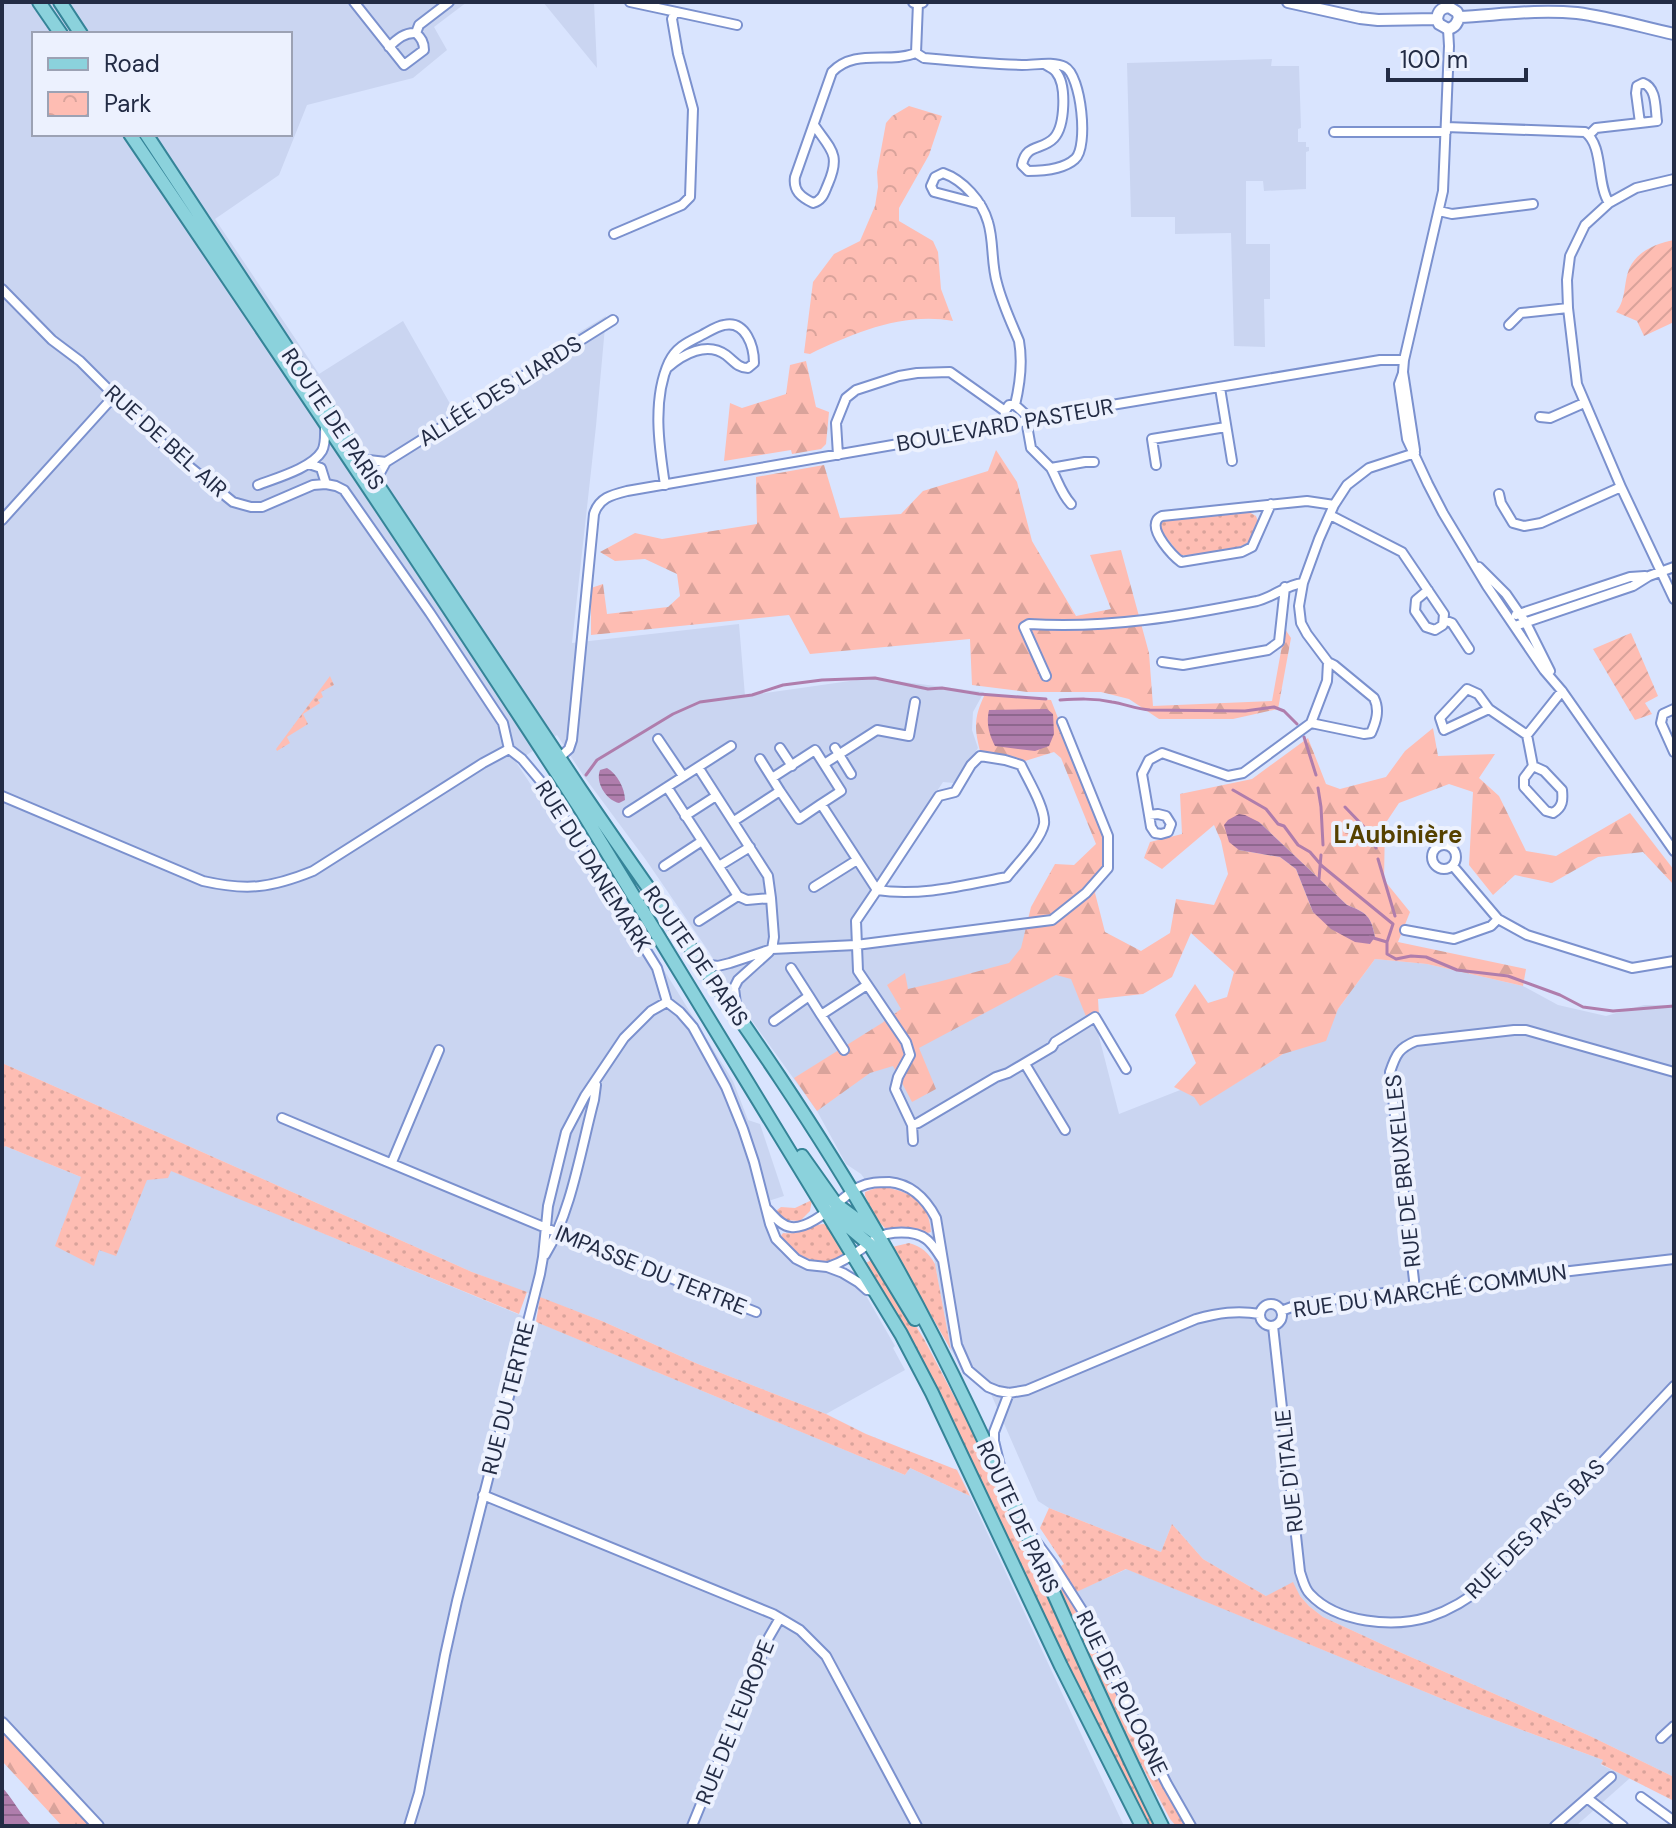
<svg xmlns="http://www.w3.org/2000/svg" width="1676" height="1828" viewBox="0 0 1676 1828" font-family="'DM Sans',sans-serif">
<defs>
<pattern id="grass-dots" width="8" height="8" patternUnits="userSpaceOnUse" patternTransform="scale(2)"><rect width="8" height="8" fill="#febdb3"/><path d="M2 2h.1M6 6h.1" fill="none" stroke="#d9a39b" stroke-width="1.8" stroke-linecap="round"/></pattern>
<pattern id="forest-firs" width="22" height="20" patternUnits="userSpaceOnUse" patternTransform="scale(2)"><rect width="22" height="20" fill="#febdb3"/><path d="M5 1l3.5 6h-7zM16 11l3.5 6h-7z" fill="#d9a39b"/></pattern>
<pattern id="park-crowns" width="20" height="18" patternUnits="userSpaceOnUse" patternTransform="scale(2)"><rect width="20" height="18" fill="#febdb3"/><path d="M2 6a3 3 0 1 1 6 0M12 15a3 3 0 1 1 6 0" fill="none" stroke="#d9a39b"/></pattern>
<pattern id="garden-furrows" width="10" height="10" patternUnits="userSpaceOnUse" patternTransform="scale(2)"><rect width="10" height="10" fill="#febdb3"/><path d="M-1 1l2-2M0 10L10 0M9 11l2-2" fill="none" stroke="#d9a39b"/></pattern>
<pattern id="water-rules" width="6" height="5" patternUnits="userSpaceOnUse" patternTransform="scale(2)"><rect width="6" height="5" fill="#af7dac"/><path d="M0 2.5h6" fill="none" stroke="#8e678e"/></pattern>
</defs>
<rect width="100%" height="100%" fill="#d9e4fe"/>
<!-- built -->
<path fill="#cad5f1" fill-rule="evenodd" d="M2,2H467L434,27L447,50L413,78L307,105L279,175L215,219L319,374L403,321L453,409L606,316L596,426L572,643L739,624L745,696L871,678L984,692L973,712L972,730L978,748L954,783L943,782L885,870L855,932L864,949L1058,925L1090,1002L1119,1114L1216,1076L1228,1088L1283,1054L1338,1009L1375,959L1427,964L1523,986L1558,1005L1606,1016L1644,1005H1674V1777L1590,1736L1386,1646L1323,1617L1309,1606L1300,1596H1266L1203,1559L1172,1524L1161,1552L1049,1508L1038,1501L991,1394L972,1380L951,1350L935,1264L930,1223L927,1212L914,1196L903,1191L885,1187L872,1189L861,1174L846,1164L817,1111L742,1007L709,952L646,860L583,775L557,735L516,762L581,861L593,856L733,1081L748,1120L760,1124L784,1196L759,1204L769,1237L781,1253L797,1264L838,1276L861,1287L895,1346L893,1348L905,1370L826,1414L698,1364L602,1321L472,1272L2,1063ZM34,34H290V134H34Z
M543,2H594L597,68Z
M1272,59L1271,66H1299L1301,128L1298,129V142H1306V147H1309V151L1306,152V189L1264,191L1263,181H1246V244H1270V299H1264L1265,347L1234,346L1231,233L1175,234V217H1131L1127,63Z
M5,1146L81,1177L171,1170L905,1475L910,1468L970,1496L1124,1826H90L46,1775L2,1728V1151Z
M1127,1569L1479,1714L1603,1760L1601,1765L1630,1778L1576,1826H1187L1131,1721L1070,1594Z"/>
<!-- grass -->
<path fill="url(#grass-dots)" d="M1249,512L1256,516L1259,524C1256,529 1254,536 1249,541C1239,552 1195,556 1180,555L1160,529L1161,523L1169,519Z
M330,676L334,685L321,692L323,697L318,700L320,703L303,714L308,724L287,737L290,743L277,751L276,749Z
M2,1063L472,1272L527,1292L519,1314L171,1171L168,1178L147,1180L116,1256L99,1250L94,1266L55,1246L81,1177L5,1146L2,1151Z
M885,1187C913,1193 929,1202 931,1232L924,1234L885,1228L877,1220L865,1196V1192L876,1188Z
M812,1200L810,1211L800,1221L785,1220L776,1211L781,1207L795,1208Z
M824,1224L829,1227L847,1255C821,1268 797,1259 780,1237L783,1233C804,1235 808,1225 824,1224Z
M909,1243C922,1247 928,1252 935,1264L951,1350L892,1247Z
M875,1258L925,1341L988,1461L1158,1826H1148L1070,1671L907,1333L866,1263Z
M540,1297L602,1321L698,1364L826,1414L866,1434L957,1470L970,1496L910,1468L905,1475L536,1322Z
M1049,1508L1161,1552L1172,1524L1203,1559L1266,1596L1293,1582L1300,1596L1309,1606L1323,1617L1386,1646L1590,1736L1674,1777V1801L1601,1764L1603,1760L1479,1714L1126,1569L1070,1595L1131,1721L1187,1826H1176L1170,1819L1116,1717L1050,1574L1064,1564L1040,1528Z"/>
<!-- forest -->
<path fill="url(#forest-firs)" fill-rule="evenodd" d="M806,361L816,407L829,412L826,444L821,449L792,454L791,450L724,461L730,403L742,408L786,394L790,365Z
M996,450L1017,482L1032,541L1076,616L1111,609L1090,555L1121,550L1149,653L1153,706L1272,701L1285,629L1291,638L1278,709L1233,719H1159L1129,699L1101,692H1027L972,685L970,639L810,654L789,615L591,635V588L603,584L607,614L668,607L680,596L677,574L645,559L615,561L600,552L635,533L662,539L757,524L756,477L824,465L840,518L901,514L923,491L988,471Z
M985,694L1051,700L1104,837L1105,867L1095,893L1105,932L1141,951L1170,933L1176,899L1214,905L1228,874L1221,841L1214,825L1162,869L1144,858L1150,842L1182,834L1180,794L1252,779L1308,738L1326,784L1340,789L1386,777L1405,751L1433,728L1438,756L1495,754L1479,778L1499,796L1526,851L1556,856L1630,813L1674,870V885L1643,852L1598,857L1552,883L1515,875L1493,895L1469,865L1473,792L1449,784L1399,803L1385,824L1384,880L1410,912L1398,942L1526,969L1523,986L1427,964L1375,959L1338,1009L1326,1041L1283,1054L1200,1106L1194,1097L1174,1087L1196,1063L1175,1015L1195,984L1208,1003L1227,997L1234,972L1191,933L1172,977L1143,994L1098,999L1099,1016L1089,1024L1071,979L1056,975L919,1048L936,1089L912,1102L893,1066L870,1073L817,1111L794,1078L882,1023L901,1009L887,985L905,973L908,989L938,982L1009,963L1021,948L1031,907L1055,864L1074,865L1096,844L1061,758L1054,752L1025,761L1015,757L980,751C974,727 974,717 985,694ZM1259,822L1347,905C1367,913 1371,916 1375,937L1369,944L1313,912L1296,869L1280,857L1239,850Z
M2,1728L46,1775L90,1826H62L2,1761Z"/>
<!-- park -->
<path fill="url(#park-crowns)" d="M909,106L942,116L929,155L899,208V221L933,241L938,252L941,289L953,321C903,312 854,333 810,354L804,353L813,282L834,254L860,241L875,206L878,187L877,172L886,123L892,116Z"/>
<!-- garden -->
<path fill="url(#garden-furrows)" d="M1674,240V322L1644,336L1637,321L1616,312C1627,299 1623,282 1630,267C1638,251 1657,243 1674,240Z
M1631,633L1658,696L1645,703L1652,714L1635,720L1593,649Z"/>
<!-- water -->
<path fill="url(#water-rules)" d="M1047,709L1053,714L1054,734L1049,746L1035,751L995,746C989,734 986,724 989,710Z
M607,768C617,774 625,788 625,800L619,803C606,800 595,782 600,770Z
M1239,814L1245,815L1259,822L1347,905C1367,913 1371,916 1375,937L1370,944L1355,942L1331,929L1313,912L1296,869L1280,857L1239,850L1229,842L1224,825L1228,820Z
M2,1787C13,1799 20,1814 32,1826H2Z"/>
<g fill="none" stroke-linecap="round" stroke-linejoin="round">
<!-- stream -->
<path stroke="#af7dac" stroke-width="3" d="M1060,700C1077,699 1094,698 1112,702C1125,704 1136,709 1150,710L1245,711L1274,707L1284,711L1297,724
M1304,737L1316,775
M586,775L597,760L673,714L700,702L752,695L783,685L822,680L875,678L928,689L942,688L979,694L1046,699
M1318,788L1321,807L1323,845
M1233,790L1266,809L1278,824L1284,826L1298,845L1310,852L1322,866L1393,924L1387,942
M1345,807L1368,831L1376,848
M1378,859L1395,916
M1319,879L1321,855
M1370,937L1387,942V954L1396,959L1411,956L1426,957L1457,970L1508,976L1560,995L1583,1007L1613,1011L1674,1006"/>
<defs>
<path id="minor" d="M354,2L404,65L424,50C424,42 421,38 416,33C405,32 397,39 389,47
M630,2L737,25
M416,33L419,25L449,2
M916,53L918,3
M814,125C831,150 841,154 828,184C824,193 823,200 813,203C801,197 793,191 795,177L832,72C855,48 888,64 916,53L924,58C956,61 989,64 1022,65C1035,65 1054,61 1065,67C1081,75 1089,147 1075,159C1064,169 1042,171 1028,171L1022,165C1026,143 1042,151 1054,138C1065,126 1067,85 1056,72C1054,69 1049,67 1046,65
M1446,127L1585,132C1604,146 1596,183 1609,203
M1334,132H1446
M1589,135L1596,128L1640,123L1636,93L1637,86L1643,83C1657,88 1655,108 1657,121L1640,123
M1674,179L1636,188L1609,203L1585,225L1570,256L1567,280L1568,308L1577,384L1621,487L1674,599
M980,204L934,192L931,186L935,177L943,173C963,180 982,201 988,222C994,241 991,263 997,283C1002,303 1011,322 1019,341C1023,363 1020,384 1015,405
M1439,211L1452,214L1533,204
M614,234L682,205L690,197L693,109L678,54L672,19L675,12
M2,289L52,340L80,361L169,450L233,502L251,507H262L313,485L326,484L336,486L344,490L430,613L503,723L509,749L522,759L543,784L657,968L667,1002L680,1012L693,1027L726,1087L743,1129L754,1162L770,1224L776,1239L796,1259L808,1265L827,1267L843,1273L858,1282L867,1290L875,1291
M1509,325L1521,313L1568,308
M1403,373L1399,384L1407,439L1428,484L1443,513L1487,586L1544,670L1562,691L1674,851
M1220,388L1232,461
M1540,417L1550,418L1584,403
M1004,426L1005,411L1009,405H1015L1025,414L1031,448L1051,468L1085,462H1094
M1415,450L1403,372L1404,360L1443,191L1449,46L1448,29
M838,455L836,423L846,398L856,390L899,376L917,373L950,372L1005,411
M360,459L386,462
M309,464L321,468L326,484
M1156,465L1152,439L1226,427
M1051,468C1058,481 1061,493 1071,504
M258,485C276,478 312,468 322,451C326,444 325,433 325,425
M665,485C659,446 652,399 669,362C676,347 688,342 702,335C708,332 717,326 724,325C746,320 754,347 754,363L748,368C738,368 734,361 726,355C707,341 683,354 667,368
M378,487L380,473L386,462L613,320
M1499,494L1501,503L1513,523L1524,526L1541,523L1621,487
M1271,504L1252,547L1242,552L1181,562C1173,556 1150,532 1157,520C1158,518 1160,517 1162,516L1307,501L1334,505
M1330,515L1402,552L1444,614L1443,625L1435,630L1426,627L1415,611L1416,600L1428,590
M2,520L115,395
M1479,567L1506,594L1526,623L1550,671
M1516,615L1630,577L1645,576
M1444,620L1452,623L1469,649
M1515,626L1633,586L1649,576L1674,567
M1162,662L1183,665L1268,650L1279,642L1285,587
M1046,676L1024,627L1029,624C1107,629 1182,616 1257,601C1274,597 1285,585 1303,583
M1489,709L1444,730L1440,718L1467,689L1478,694L1489,709L1527,735L1562,691
M1674,709L1663,714L1661,723L1674,752
M1311,723L1364,734L1371,733C1376,722 1380,710 1374,698L1334,665L1328,662
M1527,735L1533,766L1524,778V787L1546,811L1553,813C1563,807 1563,800 1562,790L1544,771L1533,766
M658,739L683,776
M780,748L792,766
M835,748L851,774
M559,758L569,749L572,740L594,514C599,498 611,495 627,491L985,429L1064,413L1380,360H1404
M760,759L780,791
M824,764L877,730L909,736L915,702
M698,767L768,876L771,898
M772,778L815,750L841,791L821,804
M667,787L738,896L747,900L771,898L774,937L772,949
M2,796L203,881C247,891 271,888 313,871L483,763L509,749
M628,812L731,746
M1149,815L1151,827L1155,833L1161,834L1168,832L1171,824L1166,816L1158,814L1149,815L1142,774L1149,760L1162,753L1228,776L1243,773L1311,723L1327,681L1328,662L1307,634L1301,623L1299,606L1303,583L1319,539L1334,505L1347,485L1369,468L1415,453
M685,816L716,796
M734,821L780,791L799,819L821,804L877,890C920,897 965,885 1007,877C1017,864 1041,840 1044,824C1046,809 1028,780 1021,765L1005,760L980,756L971,765L955,792L939,796L877,890L856,921L858,971L906,1042L910,1055L898,1077L895,1089L912,1125L913,1141
M1432 857a12 12 0 1 1 24 0a12 12 0 1 1-24 0Z
M664,866L702,841
M719,866L750,847
M1453,866L1498,919L1527,935L1632,968L1674,961
M814,887L857,860
M699,921L738,896
M1405,930L1454,939L1491,926L1498,919
M702,964L718,966L730,963L772,949L856,945L1052,920L1086,893L1108,868V836L1062,722
M791,968L809,996
M737,1012L734,988L738,980L769,952
M821,1015L844,1050
M774,1021L809,996L821,1015L867,985
M1025,1064L1065,1130
M282,1118L582,1243L756,1312
M912,1125L918,1123L996,1077L1008,1073L1052,1047L1055,1042L1095,1017L1126,1069
M392,1162L439,1050
M767,1209C774,1216 781,1226 791,1227C813,1230 841,1197 859,1187C869,1182 879,1182 889,1182C912,1184 926,1199 936,1218L957,1345L968,1370L988,1387L998,1391L1009,1393L1027,1390L1196,1319C1218,1313 1237,1310 1260,1314
M545,1255C571,1213 581,1149 594,1100L596,1085
M828,1267C847,1261 861,1249 877,1238C888,1231 915,1230 926,1239C932,1243 938,1253 942,1259
M1415,1289L1390,1072C1396,1054 1399,1048 1416,1041L1514,1030H1526L1674,1072
M1260 1315a11 11 0 1 1 22 0a11 11 0 1 1-22 0Z
M1281,1311L1300,1304L1415,1289L1674,1259
M1273,1326L1300,1572C1303,1580 1304,1588 1310,1594C1337,1623 1393,1628 1429,1617C1451,1610 1470,1598 1488,1583L1674,1386
M1000,1466L994,1441V1432L1009,1393
M483,1495L773,1614L800,1630L826,1656L917,1826
M1032,1536L1052,1563L1087,1618L1131,1713L1167,1784L1191,1826
M1661,1738L1674,1726
M1641,1797L1674,1821
M1587,1798L1623,1826
M409,1826L419,1793L445,1655L457,1601L540,1274L543,1257L548,1206L566,1132L585,1096L624,1038L651,1011L667,1002
M692,1826L769,1637L780,1618
M1555,1826L1611,1777"/>
<path id="tertiary" d="M914,2H922
M1288,2L1360,18L1378,20L1437,19
M1459,17C1498,15 1537,9 1577,13C1609,17 1642,27 1674,34
M1437,19C1438,11 1441,8 1449,7L1457,12L1459,17
M1437,19L1439,24L1448,29C1455,27 1457,24 1459,17
M2,1723L98,1826"/>
<path id="primary" d="M39,2L61,34
M60,2L81,34
M130,134C283,359 435,585 583,813L901,1334L932,1393L1061,1666L1142,1826
M146,134C290,353 434,571 580,789C680,937 789,1079 878,1235C988,1424 1064,1631 1162,1826
M802,1156L836,1204L874,1232
M829,1213L844,1223L870,1245L915,1319"/>
</defs>
<!-- minor casing -->
<use href="#minor" stroke="#7b91ce" stroke-width="12"/>
<!-- tertiary casing -->
<use href="#tertiary" stroke="#7b91ce" stroke-width="14"/>
<!-- primary casing -->
<use href="#primary" stroke="#358498" stroke-width="16"/>
<!-- minor -->
<use href="#minor" stroke="#fff" stroke-width="8"/>
<!-- tertiary -->
<use href="#tertiary" stroke="#fff" stroke-width="10"/>
<!-- primary -->
<use href="#primary" stroke="#8bd2dc" stroke-width="12"/>
</g>
<g text-anchor="middle" dominant-baseline="central" stroke-width="8" stroke-linejoin="round" paint-order="stroke">
<!-- street labels -->
<g font-size="22" fill="#232c45" stroke="#ecf1fe">
<text transform="translate(500 391) rotate(-32)">ALLÉE DES LIARDS</text>
<text transform="translate(333 419) rotate(56)">ROUTE DE PARIS</text>
<text transform="translate(1005 425) rotate(-10)">BOULEVARD PASTEUR</text>
<text transform="translate(166 441) rotate(42)">RUE DE BEL AIR</text>
<text transform="translate(593 866) rotate(58)">RUE DU DANEMARK</text>
<text transform="translate(696 956) rotate(55)">ROUTE DE PARIS</text>
<text transform="translate(1403 1171) rotate(-96)">RUE DE BRUXELLES</text>
<text transform="translate(651 1270) rotate(22)">IMPASSE DU TERTRE</text>
<text transform="translate(1430 1291) rotate(-8)">RUE DU MARCHÉ COMMUN</text>
<text transform="translate(508 1398) rotate(-76)">RUE DU TERTRE</text>
<text transform="translate(1289 1471) rotate(-96)">RUE D'ITALIE</text>
<text transform="translate(1018 1517) rotate(65)">ROUTE DE PARIS</text>
<text transform="translate(1535 1529) rotate(-45)">RUE DES PAYS BAS</text>
<text transform="translate(1122 1693) rotate(64)">RUE DE POLOGNE</text>
<text transform="translate(735 1722) rotate(-68)">RUE DE L'EUROPE</text>
</g>
<!-- neighbourhood labels -->
<g font-size="24" font-weight="bold" fill="#554100" stroke="#ecf1fe">
<text x="1398" y="834">L'Aubinière</text>
</g>
</g>
<!-- border -->
<rect width="1676" height="1828" fill="none" stroke="#232c45" stroke-width="8"/>
<!-- legend -->
<rect x="32" y="32" width="260" height="104" fill="#ecf1fe" stroke="#9ca2b4" stroke-width="2"/>
<rect x="48" y="58" width="40" height="12" fill="#8bd2dc" stroke="#9ca2b4" stroke-width="2"/>
<text x="104" y="72" font-size="24" fill="#232c45">Road</text>
<rect x="48" y="92" width="40" height="24" fill="url(#park-crowns)" stroke="#9ca2b4" stroke-width="2"/>
<text x="104" y="112" font-size="24" fill="#232c45">Park</text>
<!-- scale -->
<path d="M1388 68v12h138v-12" fill="none" stroke="#232c45" stroke-width="4"/>
<text x="1400" y="68" font-size="24" fill="#232c45" stroke="#ecf1fe" stroke-width="6" paint-order="stroke">100 m</text>
</svg>
